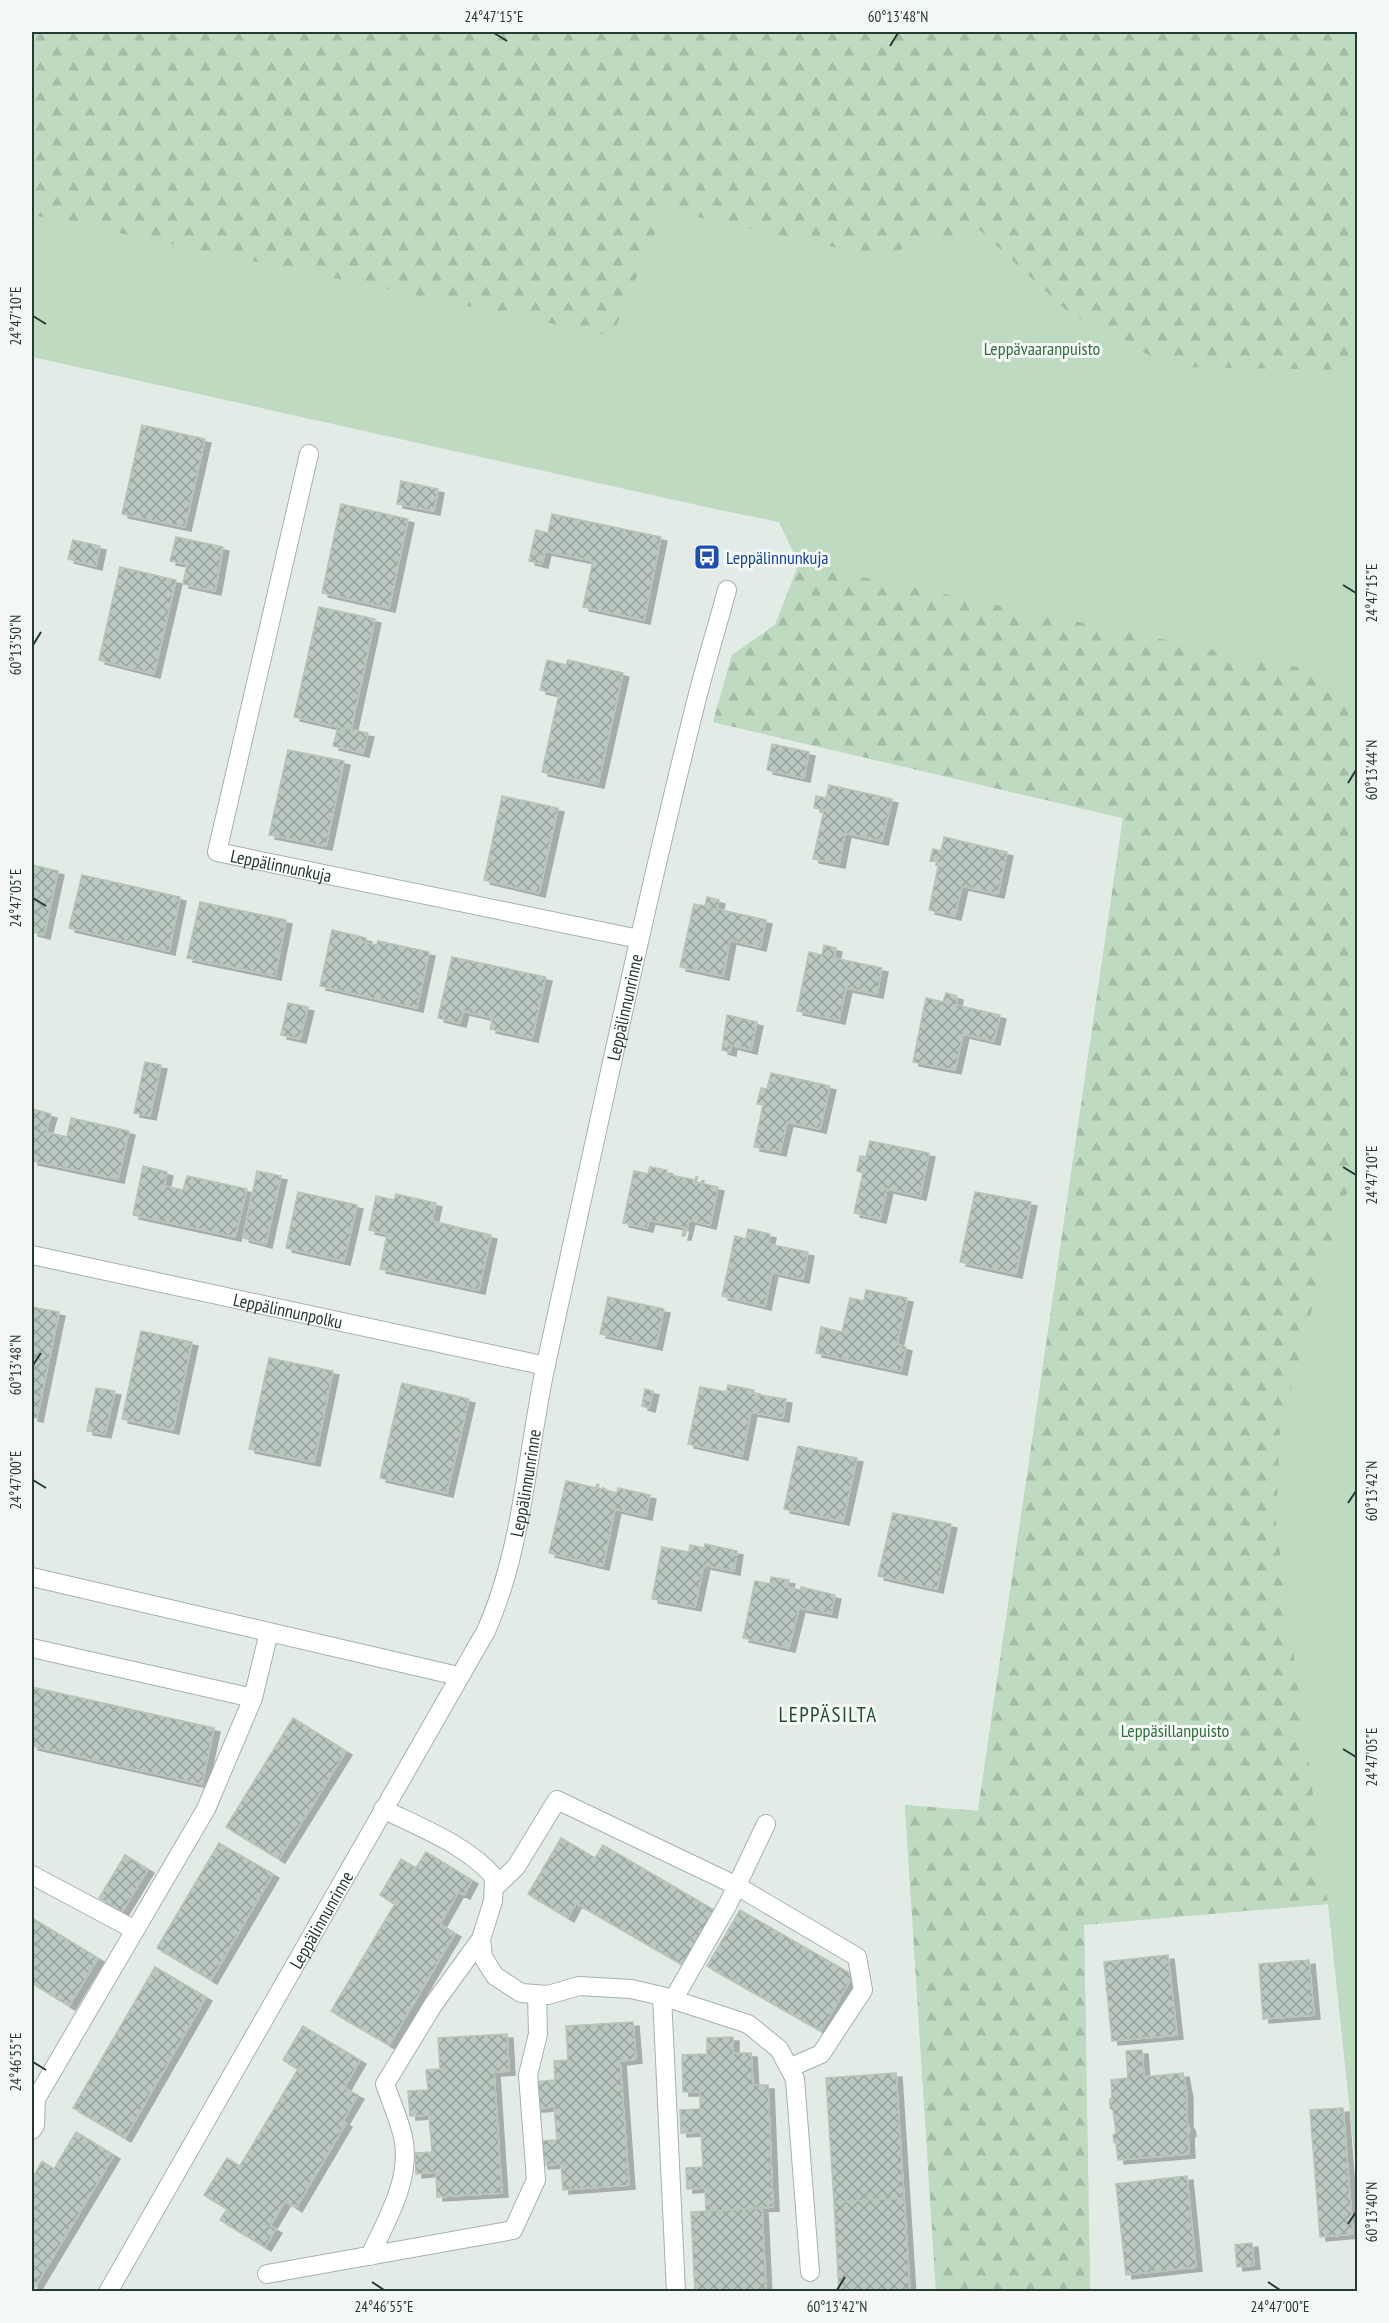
<svg xmlns="http://www.w3.org/2000/svg" width="1389" height="2323" viewBox="0 0 1389 2323" font-family="'PT Sans Narrow',sans-serif">
<defs>
<pattern id="forest-firs" width="22" height="20" patternUnits="userSpaceOnUse" patternTransform="scale(1.5)"><rect width="22" height="20" fill="#bedac0"/><path d="M5 1l3.5 6h-7zM16 11l3.5 6h-7z" fill="#a3bca5"/></pattern>
<pattern id="building-cross-hatch" width="8" height="8" patternUnits="userSpaceOnUse" patternTransform="scale(1.5)"><rect width="8" height="8" fill="#bbc8c1"/><path d="M0 0l8 8M0 8l8-8" fill="none" stroke="#98a39d"/></pattern>
<filter id="shadow"><feDropShadow dx="6" dy="4" stdDeviation="0" flood-color="#0004"/></filter>
</defs>
<rect width="100%" height="100%" fill="#e3ebe6"/>
<!-- green -->
<path fill="#bedac0" d="M32,32H1357V2179L1328,1904L1084,1924L1090,2291H936L905,1805L978,1811L1123,818L713,722L732,655L775,625L799,564L779,522L706,507L32,357Z"/>
<!-- forest -->
<path fill="url(#forest-firs)" d="M32,32H1357V370L1171,367L1069,313L980,230L875,256L665,210L612,336L32,215Z
M799,564L1297,667L1357,706V1162L1322,1270L1280,1432L1276,1525L1328,1904L1084,1925L1090,2291H936L905,1805L978,1811L1123,818L713,722L732,655L775,625Z"/>
<!-- building -->
<path fill="url(#building-cross-hatch)" stroke="#b6c4bb" stroke-width="1.5" filter="url(#shadow)" d="M142,425L205,439L185,527L122,514Z
M401,481L438,489L434,511L397,504Z
M341,504L408,519L389,608L322,593Z
M552,514L661,537L644,620L583,607L593,561L545,551L542,564L529,561L536,530L548,533Z
M176,537L223,547L215,591L183,584L187,564L170,561Z
M73,540L100,546L96,566L68,559Z
M120,567L176,580L154,674L99,660Z
M319,607L375,619L351,730L294,717Z
M547,660L566,665L568,660L623,673L598,784L542,772L559,694L540,690Z
M338,727L368,733L363,753L333,746Z
M772,744L809,752L804,778L767,770Z
M288,750L344,761L326,846L269,835Z
M829,785L892,799L882,841L845,833L839,864L813,859L824,810L814,808L816,796L826,798Z
M502,796L558,808L539,893L484,880Z
M944,837L1007,852L998,894L962,886L955,916L929,910L939,862L930,861L933,849L941,851Z
M32,865L58,871L44,935L32,932Z
M82,875L180,897L169,951L69,928Z
M707,897L719,900L717,909L766,920L760,947L730,940L723,976L680,967L694,904L705,906Z
M200,902L286,920L275,976L187,958Z
M332,930L366,938L365,943L377,945L378,941L429,952L417,1008L320,986Z
M824,945L836,948L834,958L882,968L877,994L846,988L839,1020L797,1011L809,952L822,955Z
M452,957L546,977L532,1038L490,1029L493,1018L463,1011L460,1023L438,1018Z
M946,993L957,996L956,1005L1000,1015L994,1041L963,1034L955,1070L913,1062L926,998L943,1002Z
M288,1003L308,1007L300,1039L281,1035Z
M727,1015L757,1022L751,1050L731,1045L730,1052L722,1050Z
M145,1062L161,1065L150,1116L134,1113Z
M771,1073L830,1086L820,1129L787,1122L780,1152L754,1147L763,1105L757,1104L761,1088L767,1089Z
M32,1109L51,1114L46,1132L67,1137L71,1118L129,1131L118,1179L32,1161Z
M870,1141L929,1153L920,1196L887,1189L880,1219L854,1213L863,1173L857,1171L860,1156L866,1157Z
M143,1166L167,1172L164,1186L183,1190L187,1176L247,1189L235,1237L133,1215Z
M650,1167L667,1170L666,1174L695,1180L696,1177H698L696,1182L718,1187L710,1225L689,1220L685,1236H682L684,1227L649,1220L647,1228L623,1223L634,1171L648,1174Z
M257,1171L281,1176L266,1244L243,1238Z
M298,1192L357,1205L344,1261L286,1248Z
M975,1192L1031,1202L1016,1274L960,1262Z
M396,1194L436,1203L432,1221L491,1235L479,1290L380,1269L387,1234L369,1230L376,1196L394,1200Z
M748,1229L770,1234L768,1244L808,1252L803,1279L772,1272L765,1306L722,1296L735,1236L746,1239Z
M866,1290L907,1298L897,1344L906,1347L901,1371L816,1353L821,1327L842,1332L850,1298L864,1301Z
M608,1297L664,1309L656,1346L600,1334Z
M32,1307L59,1312L37,1418L32,1417Z
M141,1331L192,1342L173,1430L122,1419Z
M269,1358L333,1371L314,1462L249,1449Z
M402,1383L469,1399L447,1493L380,1478Z
M728,1385L754,1390V1394L786,1399L783,1418L751,1412L742,1456L688,1444L700,1387L726,1392Z
M96,1388L115,1391L105,1434L87,1431Z
M645,1389L653,1391L649,1408L642,1406Z
M798,1446L857,1458L843,1521L784,1509Z
M566,1481L596,1488L597,1484L599,1485L598,1488L617,1493L618,1488L650,1495L646,1516L615,1509L603,1566L549,1553Z
M893,1513L951,1524L937,1589L878,1576Z
M705,1544L737,1551L734,1571L704,1565L695,1607L652,1599L662,1547L689,1552L690,1545L704,1548Z
M771,1577L789,1580L787,1587L801,1590V1587L835,1595L831,1614L799,1608L789,1648L743,1638L755,1581L770,1584Z
M32,1687L214,1728L202,1784L32,1746Z
M293,1718L346,1751L279,1859L226,1827Z
M561,1838L595,1858L603,1845L714,1910L683,1965L576,1903L568,1918L528,1894Z
M219,1843L273,1874L211,1980L157,1948Z
M426,1852L472,1880L464,1895L458,1892L440,1924L455,1933L389,2045L331,2011L395,1904L380,1895L401,1859L416,1868Z
M125,1855L148,1869L122,1912L99,1898Z
M740,1910L853,1975L821,2031L707,1966Z
M32,1918L98,1958L69,2006L32,1983Z
M1168,1955L1177,2035L1112,2041L1104,1962Z
M1309,1960L1314,2015L1263,2019L1259,1964Z
M155,1967L206,1997L125,2138L73,2108Z
M633,2022L636,2059L620,2061L629,2185L563,2190L561,2164L542,2165L540,2141L557,2140L554,2107L536,2108L534,2082L555,2080L554,2061L568,2060L566,2026Z
M303,2026L360,2060L344,2088L358,2095L343,2121L346,2123L296,2208L285,2201L270,2226L276,2229L265,2247L220,2220L227,2209L204,2195L227,2158L240,2166L298,2069L283,2060Z
M507,2034L509,2071L494,2072L502,2193L437,2197L436,2172L416,2174L415,2153L432,2152L429,2115L410,2116L408,2091L428,2090L426,2070L440,2069L438,2038Z
M733,2037V2053H751L753,2085H768L773,2207L706,2211L705,2188L687,2189L686,2168L703,2167L701,2132L681,2133L680,2110L700,2109V2092H683L682,2055L707,2054V2038Z
M1142,2050L1144,2077L1183,2073L1187,2094V2124L1189,2126L1190,2132L1188,2134L1189,2154L1118,2160L1116,2144L1114,2142L1113,2135L1116,2133L1113,2110L1110,2108V2099L1112,2097L1111,2080L1128,2078L1126,2051Z
M896,2073L904,2198L834,2202L826,2078Z
M1343,2108L1353,2234L1320,2237L1310,2110Z
M76,2132L114,2155L32,2292V2179L42,2161L54,2169Z
M1187,2176L1196,2267L1126,2275L1116,2184Z
M904,2198L910,2292H839L834,2202Z
M762,2208L766,2292H695L691,2212Z
M1252,2243L1254,2265L1237,2267L1235,2245Z"/>
<g fill="none" stroke-linecap="round" stroke-linejoin="round">
<defs>
<path id="lane" d="M32,1577L458,1676
M32,1648L253,1698L206,1809L36,2099L35,2125L32,2130
M253,1698L269,1632
M383,1809C421,1828 467,1845 494,1877L493,1901L481,1939L483,1957L495,1976L521,1993L548,1995L579,1986L631,1989L662,1996L748,2024L779,2049L795,2079L810,2272
M32,1875L135,1930
M494,1888L516,1867L557,1800L737,1886L857,1957L863,1990L821,2054L789,2068
M662,1996L676,2292
M673,2000L728,1904L766,1824
M370,2256C386,2221 410,2182 404,2142C401,2123 391,2102 385,2084L433,2005L481,1939
M267,2274L513,2230L536,2180L528,2075L538,2034L537,1994"/>
<g id="street">
<path id="s1" d="M309,454L217,852L639,939"/>
<path id="s2" d="M32,1255L546,1366"/>
<path id="s3" d="M108,2292L486,1631C523,1548 527,1452 546,1364C594,1147 639,930 693,714C703,672 716,631 727,590"/>
</g>
</defs>
<!-- lane casing -->
<use href="#lane" stroke="#a6b2ac" stroke-width="20"/>
<!-- street casing -->
<use href="#street" stroke="#a6b2ac" stroke-width="20"/>
<!-- lane -->
<use href="#lane" stroke="#fff" stroke-width="18"/>
<!-- street -->
<use href="#street" stroke="#fff" stroke-width="18"/>
</g>
<!-- ticks -->
<path fill="none" stroke="#253a30" stroke-width="2" d="M494,33L507,41M890,46L898,33M33,316L46,324M1343,585L1356,593M33,645L41,632M1348,783L1356,770M33,898L46,906M1343,1167L1356,1175M33,1365L41,1353M33,1480L46,1488M1348,1503L1356,1491M1343,1749L1356,1757M33,2062L46,2070M1348,2224L1356,2212M372,2282L384,2290M1268,2282L1280,2290M837,2290L845,2277"/>
<!-- icons -->
<defs>
<symbol id="bus-square" viewBox="-11 -11 22 22"><rect x="-9" y="-9" width="18" height="18" rx="4" fill="#1a4fb4" stroke="#f3f8f4"/><path d="M-5-6H5V4H4V6H2V4H-2V6H-4V4H-5ZM-3.5-4V0h7V-4ZM-3.5 1.2v1.5H-2V1.2ZM2 1.2v1.5H3.5V1.2Z" fill="#fff"/></symbol>
</defs>
<g fill-rule="evenodd">
<use href="#bus-square" x="692" y="542" width="30" height="30"/>
</g>
<g text-anchor="middle" dominant-baseline="central" stroke-width="6" stroke-linejoin="round" paint-order="stroke">
<!-- park labels -->
<g font-size="18" fill="#336d3d" stroke="#f3f8f4">
<text x="1042" y="348">Leppävaaranpuisto</text>
<text x="1175" y="1730">Leppäsillanpuisto</text>
</g>
<!-- transit labels -->
<g font-size="18" fill="#164399" stroke="#f3f8f4" text-anchor="start">
<text x="726" y="557">Leppälinnunkuja</text>
</g>
<!-- street labels -->
<g font-size="18" fill="#253a30" stroke="#f3f8f4">
<text stroke="none"><textPath href="#s1" startOffset="474">Leppälinnunkuja</textPath></text>
<text stroke="none"><textPath href="#s3" startOffset="1401">Leppälinnunrinne</textPath></text>
<text stroke="none"><textPath href="#s2" startOffset="262">Leppälinnunpolku</textPath></text>
<text stroke="none"><textPath href="#s3" startOffset="915">Leppälinnunrinne</textPath></text>
<text stroke="none"><textPath href="#s3" startOffset="429">Leppälinnunrinne</textPath></text>
</g>
<!-- quarter labels -->
<g font-size="21" letter-spacing="1.5" fill="#234a38" stroke="#f3f8f4">
<text x="828" y="1714">LEPPÄSILTA</text>
</g>
</g>
<!-- border -->
<rect width="1389" height="2323" fill="none" stroke="#f3f8f4" stroke-width="66"/>
<rect x="33" y="33" width="1323" height="2257" fill="none" stroke="#253a30" stroke-width="2"/>
<g font-size="15" text-anchor="middle" fill="#253a30">
<text x="494" y="22">24°47'15"E</text>
<text x="898" y="22">60°13'48"N</text>
<text transform="translate(16 316) rotate(-90)" y="5">24°47'10"E</text>
<text transform="translate(1372 593) rotate(-90)" y="5">24°47'15"E</text>
<text transform="translate(16 645) rotate(-90)" y="5">60°13'50"N</text>
<text transform="translate(1372 770) rotate(-90)" y="5">60°13'44"N</text>
<text transform="translate(16 898) rotate(-90)" y="5">24°47'05"E</text>
<text transform="translate(1372 1175) rotate(-90)" y="5">24°47'10"E</text>
<text transform="translate(16 1365) rotate(-90)" y="5">60°13'48"N</text>
<text transform="translate(16 1480) rotate(-90)" y="5">24°47'00"E</text>
<text transform="translate(1372 1491) rotate(-90)" y="5">60°13'42"N</text>
<text transform="translate(1372 1757) rotate(-90)" y="5">24°47'05"E</text>
<text transform="translate(16 2062) rotate(-90)" y="5">24°46'55"E</text>
<text transform="translate(1372 2212) rotate(-90)" y="5">60°13'40"N</text>
<text x="384" y="2312">24°46'55"E</text>
<text x="837" y="2312">60°13'42"N</text>
<text x="1280" y="2312">24°47'00"E</text>
</g>
</svg>
